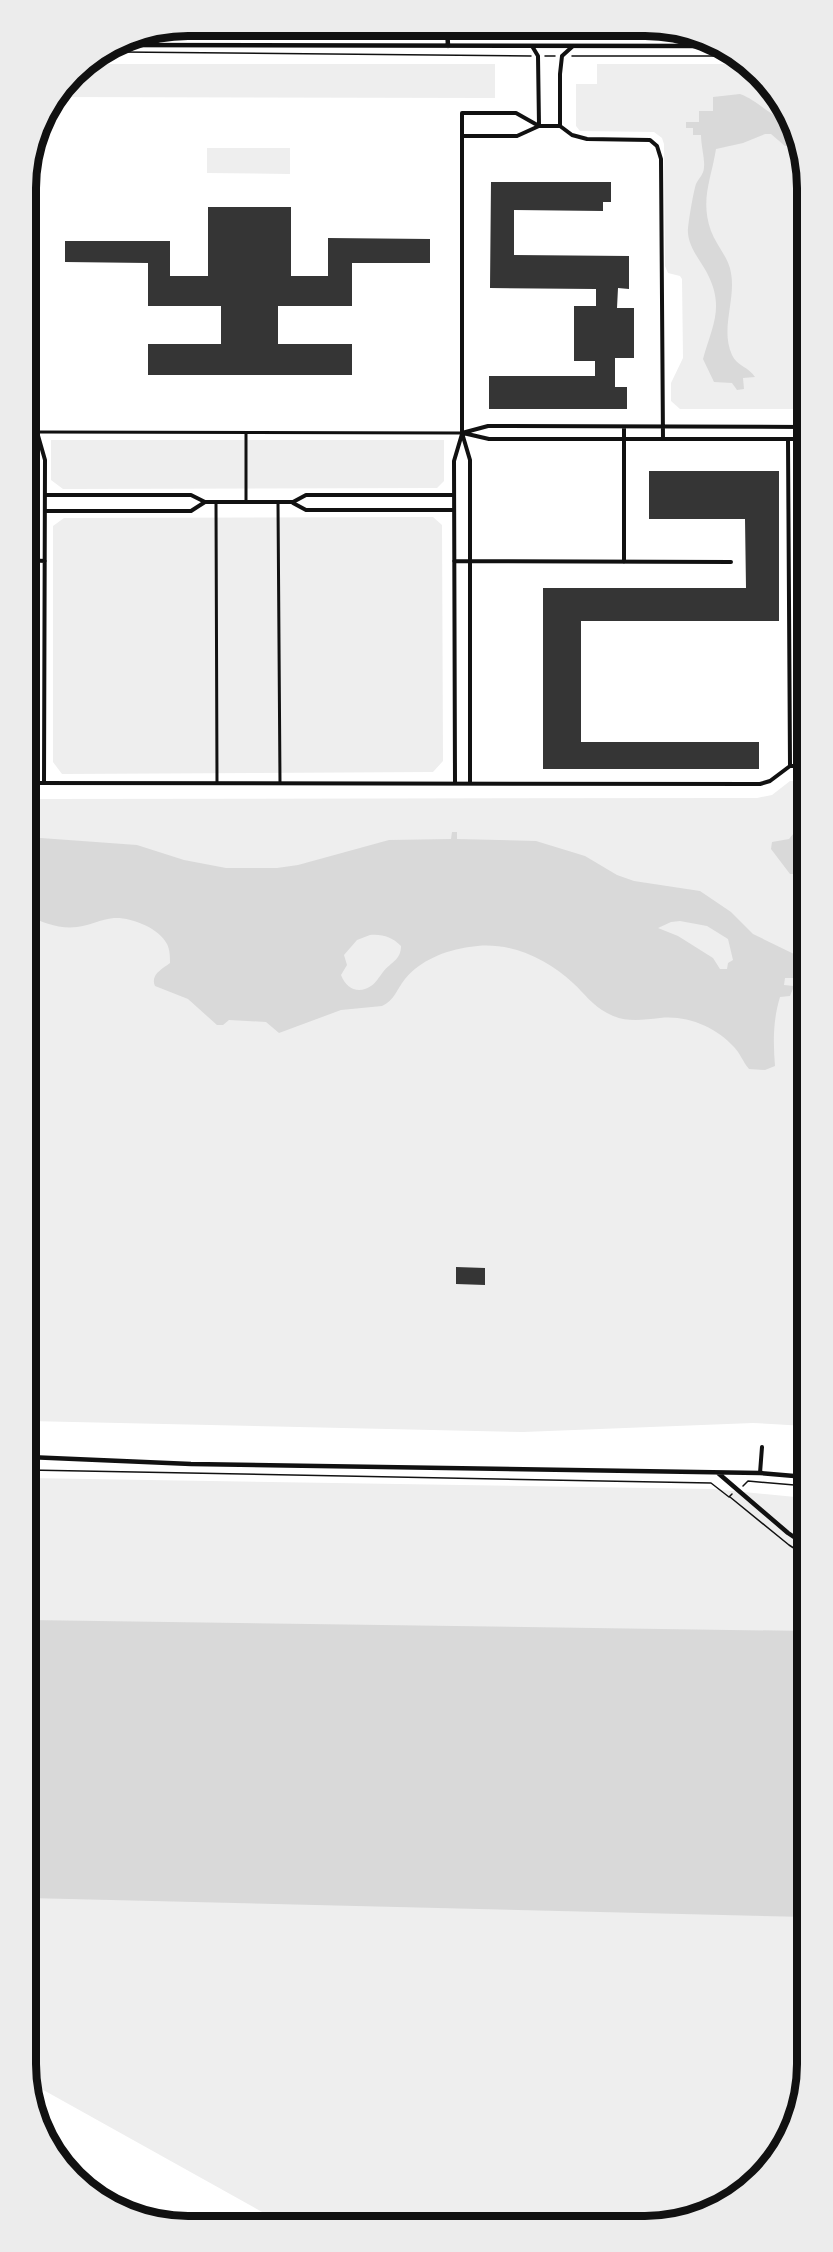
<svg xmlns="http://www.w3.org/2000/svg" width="833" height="2252" viewBox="0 0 833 2252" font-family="'Golos Text',sans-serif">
<rect width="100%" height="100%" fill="#fff"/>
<!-- green -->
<path fill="#eee" d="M188,26L441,27V39L130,37Z
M85,64H495V98L57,97Z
M597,64H742L760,73L804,156L805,409H680L671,401V383L683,358L682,279L680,276L668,273L665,266L664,144L662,138L654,132L580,131L576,126V84H597Z
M207,148H290V174L207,173Z
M51,440H444V481L437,488L63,489L51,480Z
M433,517L442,525L443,761L433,772L62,774L53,762V526L64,518Z
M797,665H805V755H797Z
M790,781H805L806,1426L753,1423L523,1432L28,1421L27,799L757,798L772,795Z
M28,1478L713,1489L806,1498L807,2074L795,2126L767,2171L726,2205L677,2223H282L29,2082Z"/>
<!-- water -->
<path fill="#d9d9d9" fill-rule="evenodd" d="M740,94C757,100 767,114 784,119L798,145L785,146L771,134H765L743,143L716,149C711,180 700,200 711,231C716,245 729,258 731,273C736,300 720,329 732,355C737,366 749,367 755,377L743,378L744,389L737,390L732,383L714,382L703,359C713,324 725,306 706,271C699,259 689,247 688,233C687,228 694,189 696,184C699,178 704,174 704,167C705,160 701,145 701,135H693V128H686V122H699V111H713V97Z
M804,831L805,869L800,874H790L771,849L772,842L789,839L794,833Z
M452,832H457V839L536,841L585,856L617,875L634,881L700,891L731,912L753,934L794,954L793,965L800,966L797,978H785L784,985L794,986L790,996L780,997C773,1020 773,1042 775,1066L765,1070L749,1069C743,1062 740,1053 734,1047C716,1027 687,1015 660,1018C641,1020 625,1023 607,1013C593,1006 584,993 573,983C545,957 507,940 469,947C444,951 421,960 405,979C397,989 394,1001 382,1006L341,1010L279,1033L266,1022L229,1020L223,1025H217L188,999L155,986C150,975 162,969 170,963C170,957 170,950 167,944C159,928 131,917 114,918C101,919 89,926 77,927C59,929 43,923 27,915V837L137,845L184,860L226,868H277L298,865L389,840L451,839ZM680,921L707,926L728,939L733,960L728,963L727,969H720L713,958L678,936L658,928L671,922ZM370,935C383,934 392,937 401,946C401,960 391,962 383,972C379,977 376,983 371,986C358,995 346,988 341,975L347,965L344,955L357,940Z
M28,1620L807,1631V1917L28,1898Z"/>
<!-- building -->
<path fill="#353535" d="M491,182H611V202H603V211L514,210V255L629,256V289L618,288L617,308H634V358H615V387H627V409H489V376H595V361H574V306H596V289L490,288Z
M208,207H291V276H328V238L430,239V263H352V306H278V344H352V375H148V344H221V306H148V263L65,262V241H170V276H208Z
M649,471H779V621H581V742H759V769H543V588H746L745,519H649Z
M456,1267L485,1268V1285L456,1284Z"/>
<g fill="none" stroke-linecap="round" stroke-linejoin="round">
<!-- path -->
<path stroke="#111" stroke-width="1.5" d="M103,52H114
M122,52L531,56
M545,56H555
M572,56H729
M28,1470L711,1483L729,1497L732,1494
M743,1486L748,1481L806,1486
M730,1497L789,1545L806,1556"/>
<!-- pedestrian -->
<path stroke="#111" stroke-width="3" d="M37,432L462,433
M246,433V502
M216,502L217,782
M278,502L280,783"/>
<!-- minor -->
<path stroke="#111" stroke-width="4" d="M532,46L538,56L539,125
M560,126V74L562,56L573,46
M462,136H517L539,126H560L572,135L587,139L650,140L657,146L661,159L663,439
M36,140L37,432L45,460L44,783
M624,427V562
M26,430L36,432
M462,433L488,426L805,427
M463,433L489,439H805
M26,435L36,432
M45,495H191L205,502H293L306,495H454
M293,503L306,510H454
M45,511H191L205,502
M26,560L45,561
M454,561L731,562
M790,766H805
M27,783L760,784L770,781L790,766L788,439
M29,783V461L37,433
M455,783L454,461L462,434
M470,783V460L462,433V113H516L539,126
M760,1473L762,1447"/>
<!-- tertiary -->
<path stroke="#111" stroke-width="4.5" d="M447,27L448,46
M114,45L710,46
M28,1457L191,1464L760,1473L806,1477
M718,1473L788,1533L806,1545"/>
<!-- primary -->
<path stroke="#111" stroke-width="5" d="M459,28L677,29"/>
</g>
<!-- crop -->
<path d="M0 0H833V2252H0ZM188 36H645A152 152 0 0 1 797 188V2064A152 152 0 0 1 645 2216H188A152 152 0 0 1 36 2064V188A152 152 0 0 1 188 36Z" fill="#ececec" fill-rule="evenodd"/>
<path fill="none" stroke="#111" stroke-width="8" d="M188 36H645A152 152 0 0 1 797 188V2064A152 152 0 0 1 645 2216H188A152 152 0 0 1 36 2064V188A152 152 0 0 1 188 36Z"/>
</svg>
